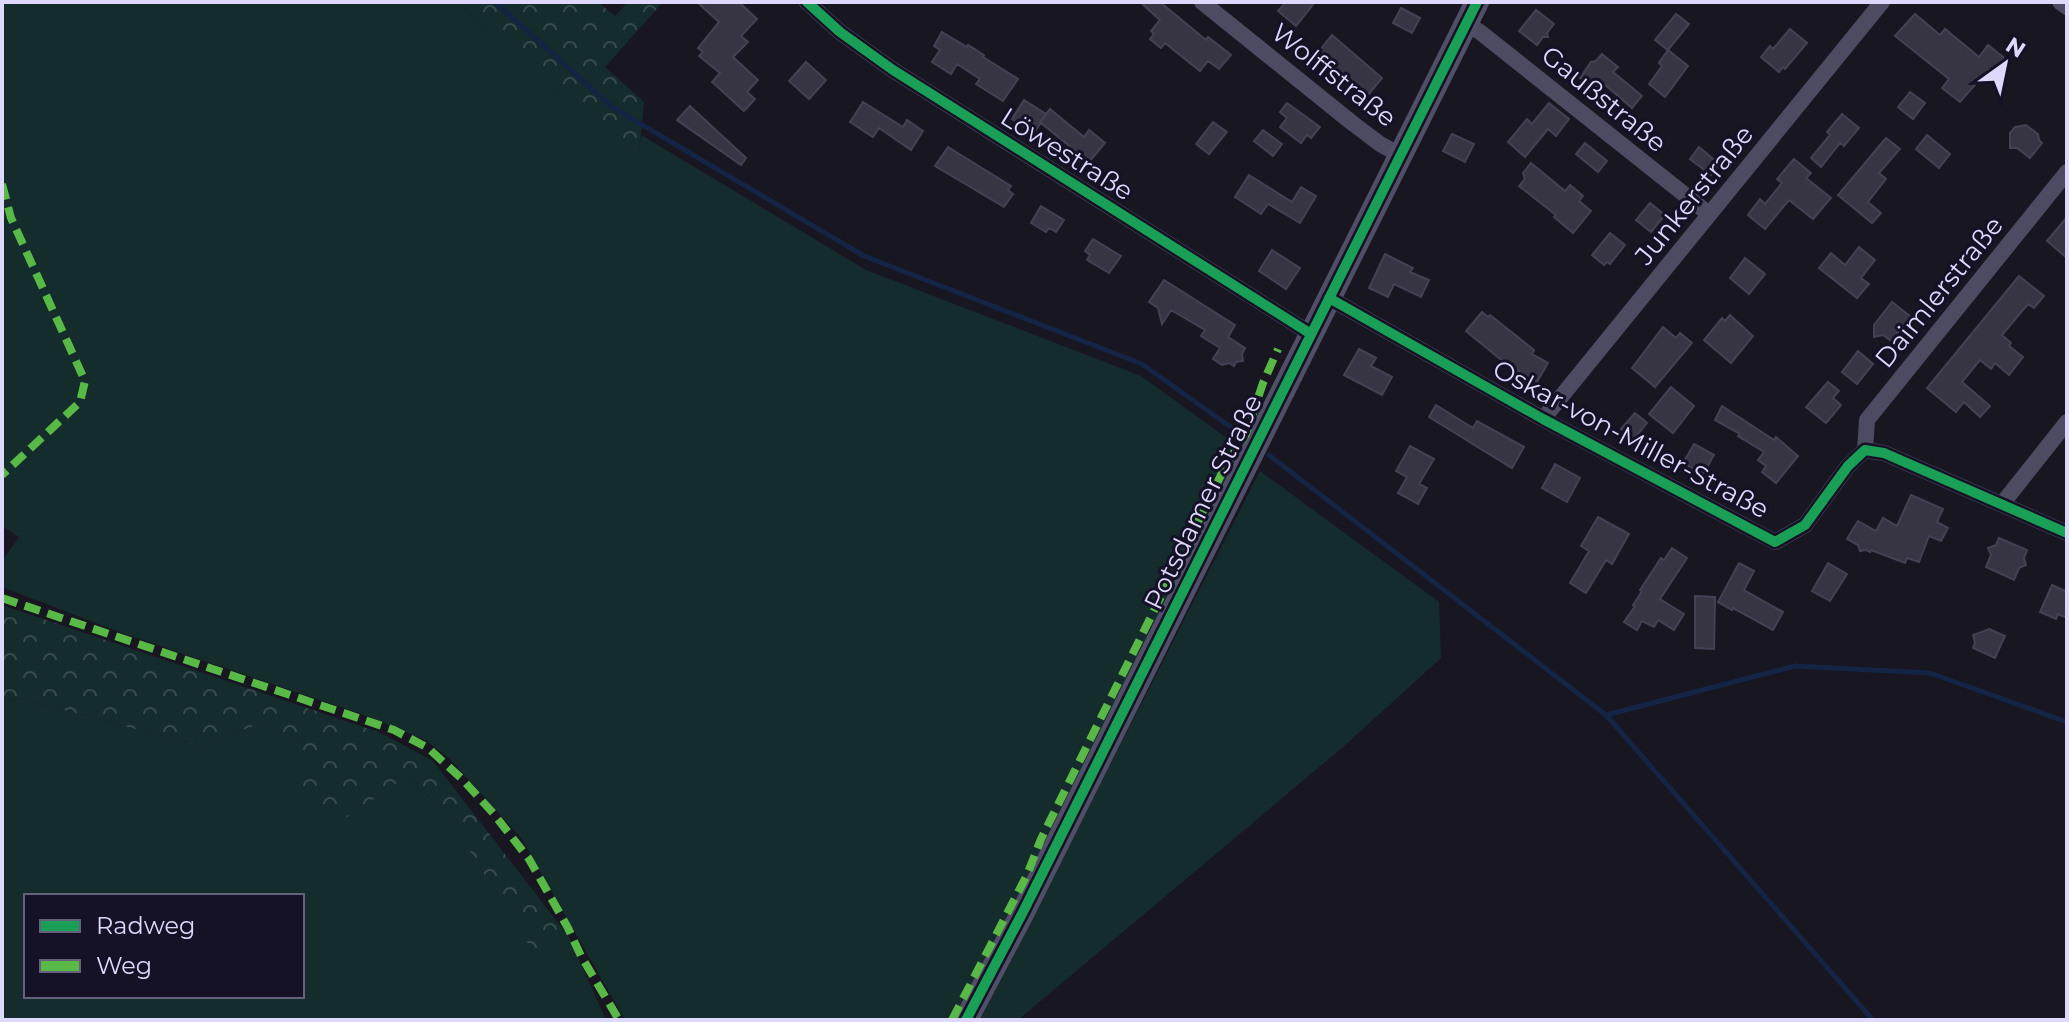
<svg xmlns="http://www.w3.org/2000/svg" width="2069" height="1022" viewBox="0 0 2069 1022" font-family="Montserrat,sans-serif">
<defs>
<pattern id="forest-crowns" width="20" height="18" patternUnits="userSpaceOnUse" patternTransform="scale(2)"><rect width="20" height="18" fill="#152c2d"/><path d="M2 6a3 3 0 1 1 6 0M12 15a3 3 0 1 1 6 0" fill="none" stroke="#374a4c"/></pattern>
</defs>
<rect width="100%" height="100%" fill="#181621"/>
<!-- green -->
<path fill="#152c2d" fill-rule="evenodd" d="M2,2H457L556,94L639,150L641,135L866,270L1141,376L1242,449L956,1020H625L521,838L450,759L425,740L364,715L122,633L2,587V561L19,537L2,526Z
M1260,471L1439,602L1441,658L1343,747L1018,1020H980Z
M21,699L201,746L261,723L304,741L406,777L443,809L541,963L569,937L606,1020H2V700ZM26,896H302V996H26Z"/>
<!-- forest -->
<path fill="url(#forest-crowns)" d="M457,2H598L615,16L628,2H663L605,67L644,102L639,151L556,94Z
M2,605L381,733L433,761L569,937L541,964L443,809L406,777L347,817L294,789L304,741L261,723L201,746L21,699L2,700Z"/>
<g fill="none" stroke-linecap="round" stroke-linejoin="round">
<!-- stream -->
<path stroke="#132445" stroke-width="5" d="M495,2L612,107L864,256L1142,364L1239,433
M1269,455L1606,715L1873,1020
M1606,715L1795,666L1930,673L2067,722"/>
</g>
<!-- building -->
<path fill="#373443" stroke="#454154" stroke-width="2" d="M697,2H739L757,19L741,36L748,42L733,57L758,80L747,92L755,99L744,111L712,82L720,73L699,56L703,52L698,48L719,22Z
M1140,2H1160L1206,40L1208,37L1231,55L1219,69L1208,61L1200,71L1165,43L1161,48L1150,39L1154,34L1151,31L1160,20Z
M1286,2H1315L1296,26L1278,11Z
M1401,8L1420,18L1412,33L1393,23Z
M1536,10L1554,24L1547,33L1548,37H1543L1537,45L1519,31Z
M1676,14L1689,24L1668,50L1655,40Z
M1915,14L1940,35L1945,29L1979,57L1988,45L2004,58L1991,73L1988,70L1960,102L1942,88L1949,79L1895,36Z
M1790,29L1807,43L1785,69L1783,67L1779,72L1761,57L1770,46L1773,49Z
M942,32L967,47L968,45L984,55L983,57L1018,79L1003,101L976,84L980,79L957,64L951,74L932,62L940,50L934,46Z
M1332,35L1382,78L1368,95L1317,54Z
M1668,50L1688,66L1665,97L1649,84L1662,66L1659,63Z
M1602,54L1618,67L1613,72L1642,96L1632,108L1604,84L1598,92L1580,78L1591,62L1596,61Z
M806,62L826,80L809,99L789,81Z
M1910,92L1925,103L1913,119L1898,107Z
M1024,100L1046,114L1034,133L1012,119Z
M863,102L903,127L907,120L923,131L911,150L879,128L873,137L850,122Z
M1287,103L1320,127L1311,138L1307,135L1301,143L1280,127L1287,118L1280,112Z
M1549,103L1569,119L1556,136L1548,129L1525,157L1508,142L1527,119L1532,124Z
M690,106L746,158L741,165L677,120Z
M1050,109L1084,137L1089,130L1105,143L1089,162L1040,122Z
M1842,114L1859,128L1844,146L1840,143L1821,167L1811,158L1830,135L1827,132Z
M1213,122L1227,132L1209,154L1196,144Z
M2026,125L2038,134L2039,140L2042,143L2030,158L2017,148H2010V133L2015,127Z
M1263,130L1282,144L1273,156L1254,141Z
M1452,134L1474,144L1465,162L1443,151Z
M1927,135L1950,154L1939,168L1916,149Z
M1886,138L1900,149L1879,173L1886,179L1868,202L1881,213L1872,223L1838,195Z
M1585,143L1607,161L1598,172L1576,154Z
M948,147L1011,186L1008,190L1013,194L1004,207L935,166Z
M1699,147L1719,164L1711,175L1690,159Z
M1794,159L1811,173L1806,178L1831,198L1813,219L1789,200L1765,229L1748,215L1760,199L1765,204L1782,183L1777,179Z
M1531,163L1565,191L1570,185L1583,196L1579,201L1591,211L1573,233L1554,217L1556,215L1519,186L1525,179L1523,173Z
M1249,175L1292,202L1301,187L1316,196L1300,223L1268,204L1261,214L1235,197Z
M1650,203L1665,215L1651,232L1636,220Z
M1041,206L1064,220L1056,232L1049,228L1046,232L1031,223Z
M2067,217V258L2047,241Z
M1610,233L1625,245L1610,264L1607,262L1604,265L1592,255Z
M1093,239L1121,256L1109,273L1087,260L1090,255L1085,251Z
M1859,247L1875,260L1861,278L1869,284L1857,298L1819,268L1831,253L1845,265Z
M1272,250L1300,268L1286,289L1259,271Z
M1385,254L1413,268L1410,272L1429,280L1421,297L1394,284L1388,297L1369,288Z
M1745,258L1765,274L1749,294L1730,278Z
M2019,276L2044,296L2034,308L2028,304L2002,335L2011,343L2009,346L2023,357L2009,375L1995,363L1991,369L1980,360L1962,382L1990,406L1980,417L1964,402L1956,412L1927,388Z
M1164,280L1235,325L1228,337L1245,348L1242,354L1243,361L1236,362L1234,366L1229,363L1222,365L1213,359L1220,348L1201,336L1205,330L1171,310L1162,324L1158,308L1149,302Z
M1892,302L1911,317L1891,341L1883,335L1874,337V325Z
M1482,312L1488,317L1490,315L1534,350L1532,354L1548,363L1537,382L1505,363L1466,331Z
M1730,315L1753,336L1731,363L1704,340L1722,318L1725,321Z
M1663,327L1676,338L1680,333L1692,343L1655,387L1632,368Z
M1359,349L1376,358L1371,366L1392,377L1382,395L1344,375Z
M1858,351L1873,364L1857,384L1842,372Z
M1828,382L1839,391L1833,398L1841,405L1826,423L1806,407Z
M1671,387L1694,406L1673,433L1649,414Z
M1436,405L1473,428L1477,421L1524,447L1512,468L1429,417Z
M1722,406L1774,440L1776,437L1798,456L1776,483L1762,472L1766,466L1758,460L1764,452L1738,436L1740,434L1715,420Z
M1635,413L1647,423L1633,440L1621,429Z
M1694,444L1714,455L1703,474L1683,463Z
M1410,446L1434,459L1419,484L1427,488L1418,504L1398,493L1407,477L1396,471Z
M1555,464L1580,478L1567,502L1542,488Z
M1911,495L1943,509L1937,522L1948,528L1941,541L1929,536L1919,562L1907,558L1905,563L1871,550L1870,552L1866,550L1860,551L1858,545L1847,539L1858,521L1876,531L1883,518L1897,526Z
M1598,517L1629,534L1612,564L1606,560L1586,593L1570,583L1589,551L1581,546Z
M1999,538L2027,550L2024,558L2026,565L2019,568L2014,580L1986,567L1991,555L1988,548L1996,545Z
M1672,548L1687,558L1660,599L1684,614L1674,630L1658,620L1654,627L1642,621L1637,630L1624,622L1635,606L1633,605L1642,591L1640,590L1661,558L1664,560Z
M1739,563L1754,571L1744,590L1783,612L1773,630L1733,608L1732,610L1718,602Z
M1828,563L1847,574L1830,601L1812,591Z
M2052,585L2067,592V618L2058,614L2056,619L2040,612Z
M1695,596L1715,597L1714,649L1695,648Z
M1989,629L2005,636L1995,658L1973,648L1975,642L1973,635Z"/>
<g fill="none" stroke-linecap="round" stroke-linejoin="round">
<!-- street -->
<path stroke="#4d4b61" stroke-width="16" d="M807,2L840,32L893,70L1311,334
M1202,2L1351,122L1380,144L1400,155
M2060,2L2067,7
M1467,24L1480,32L1709,214
M1329,298L1543,419L1775,542L1805,525L1848,466L1865,450L1884,453L2067,533
M1543,419L1882,2
M1865,450L1867,420L2067,172
M2002,504L2067,422"/>
<!-- secondary -->
<path stroke="#514f67" stroke-width="24" d="M966,1020L1024,910L1477,2"/>
<!-- quiet -->
<path stroke="#58b947" stroke-width="8" stroke-dasharray="16 8" stroke-linecap="butt" d="M2,184L11,218L85,381L80,402L2,475
M2,598L394,730L428,748L462,779L493,813L529,859L568,928L581,956L619,1020
M952,1020L1027,875L1041,839L1226,465L1246,434L1263,383L1278,349"/>
<defs>
<path id="cycleway" d="M807,2L840,32L893,70L1311,334
M1329,298L1543,419L1775,542L1805,525L1848,466L1865,450L1884,453L2067,533
M966,1020L1024,910L1477,2"/>
</defs>
<!-- cycleway casing -->
<use href="#cycleway" stroke="#151126" stroke-width="15"/>
<!-- cycleway -->
<use href="#cycleway" stroke="#1a9f57" stroke-width="10"/>
</g>
<g text-anchor="middle" dominant-baseline="central" stroke-width="6" stroke-linejoin="round" paint-order="stroke">
<!-- street labels -->
<g font-size="26" fill="#ded8fc" stroke="#151126">
<text transform="translate(1334 75) rotate(38)">Wolffstraße</text>
<text transform="translate(1604 99) rotate(39)">Gaußstraße</text>
<text transform="translate(1067 154) rotate(32)">Löwestraße</text>
<text transform="translate(1694 195) rotate(-51)">Junkerstraße</text>
<text transform="translate(1939 292) rotate(-51)">Daimlerstraße</text>
<text transform="translate(1631 439) rotate(28)">Oskar-von-Miller-Straße</text>
<text transform="translate(1203 502) rotate(-64)">Potsdamer Straße</text>
</g>
</g>
<!-- border -->
<rect width="2069" height="1022" fill="none" stroke="#ded8fc" stroke-width="8"/>
<!-- legend -->
<rect x="24" y="894" width="280" height="104" fill="#151126" stroke="#65617c" stroke-width="2"/>
<rect x="40" y="920" width="40" height="12" fill="#1a9f57" stroke="#65617c" stroke-width="2"/>
<text x="96" y="934" font-size="24" fill="#ded8fc">Radweg</text>
<rect x="40" y="960" width="40" height="12" fill="#58b947" stroke="#65617c" stroke-width="2"/>
<text x="96" y="974" font-size="24" fill="#ded8fc">Weg</text>
<!-- north arrow -->
<g transform="translate(2005 64) rotate(33)" stroke="#151126" stroke-width="6" paint-order="stroke">
<path d="M0-6L14 30L0 20L-14 30Z" fill="#ded8fc"/>
<text y="-12" font-size="22" font-weight="bold" text-anchor="middle" fill="#ded8fc">N</text>
</g>
</svg>
